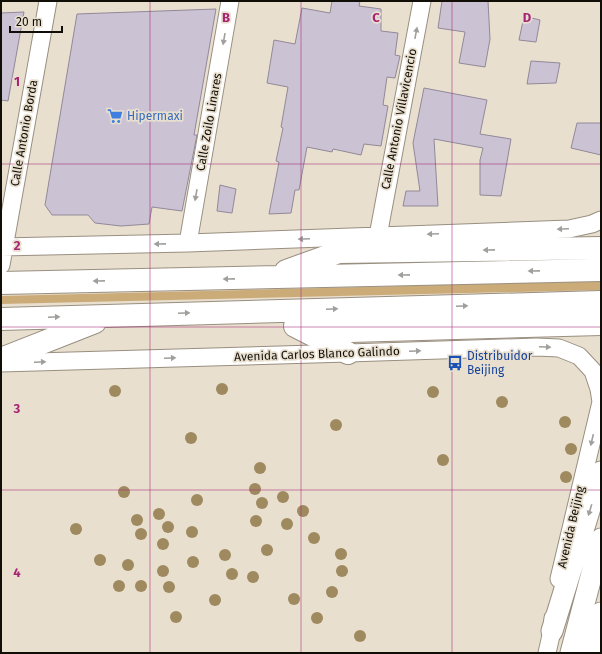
<svg xmlns="http://www.w3.org/2000/svg" width="602" height="654" viewBox="0 0 602 654" font-family="'Fira Sans',sans-serif">
<rect width="100%" height="100%" fill="#e9dfcf"/>
<!-- green -->
<path fill="#cbac79" d="M601,281V290L1,304V296Z"/>
<!-- building -->
<path fill="#cbc3d3" stroke="#918999" d="M332,1H360L359,6L381,9V31L398,33L395,55L400,56L395,78L387,77L383,105L388,106L381,146L364,144L361,155L333,149L332,152L307,147L299,190H295L291,213L269,214L279,162L276,161L283,128L281,127L288,87L267,83L274,40L295,44L302,8L330,13Z
M442,1H488L490,39L485,67L459,63L465,32L438,28Z
M216,9L194,135H197L182,211L152,207L149,224L121,226L95,223L88,215H52L45,205L77,14Z
M24,12L8,101L1,100V13Z
M524,16L540,20L536,42L519,40Z
M531,61L560,63L556,83L527,84Z
M424,88L487,100L480,134L511,139L501,196L480,195V160L483,148L434,139L438,206H403L406,191H420L413,143Z
M577,123H601V155L571,148Z
M220,185L236,189L232,213L217,211Z"/>
<g fill="none" stroke-linecap="round" stroke-linejoin="round">
<defs>
<path id="minor" d="M378,236L422,1
M188,243L230,1
M1,247L188,243L569,229L592,224L601,220
M1,265L48,1
M1,363L348,353L536,347L559,348L579,356L593,371L599,389L601,402L559,579
M547,653L552,631L553,618"/>
<path id="major" d="M552,631L601,472
M571,653L601,539
M590,653L601,613"/>
<path id="highway" d="M286,271L339,252L601,248
M1,283L601,270
M296,318L350,331L601,324
M1,319L601,302
M295,326L348,353
M1,359L95,322"/>
</defs>
<!-- minor casing -->
<use href="#minor" stroke="#998f80" stroke-width="19"/>
<!-- major casing -->
<use href="#major" stroke="#998f80" stroke-width="23"/>
<!-- highway casing -->
<use href="#highway" stroke="#998f80" stroke-width="24"/>
<!-- minor -->
<use href="#minor" stroke="#fff" stroke-width="17"/>
<!-- major -->
<use href="#major" stroke="#fff" stroke-width="21"/>
<!-- highway -->
<use href="#highway" stroke="#fff" stroke-width="22"/>
</g>
<!-- trees -->
<g fill="#9f8a5f">
<circle cx="222" cy="389" r="6"/>
<circle cx="115" cy="391" r="6"/>
<circle cx="433" cy="392" r="6"/>
<circle cx="502" cy="402" r="6"/>
<circle cx="565" cy="422" r="6"/>
<circle cx="336" cy="425" r="6"/>
<circle cx="191" cy="438" r="6"/>
<circle cx="571" cy="449" r="6"/>
<circle cx="443" cy="460" r="6"/>
<circle cx="260" cy="468" r="6"/>
<circle cx="566" cy="477" r="6"/>
<circle cx="255" cy="489" r="6"/>
<circle cx="124" cy="492" r="6"/>
<circle cx="283" cy="497" r="6"/>
<circle cx="197" cy="500" r="6"/>
<circle cx="262" cy="503" r="6"/>
<circle cx="303" cy="511" r="6"/>
<circle cx="159" cy="514" r="6"/>
<circle cx="137" cy="520" r="6"/>
<circle cx="256" cy="521" r="6"/>
<circle cx="287" cy="524" r="6"/>
<circle cx="168" cy="527" r="6"/>
<circle cx="76" cy="529" r="6"/>
<circle cx="192" cy="532" r="6"/>
<circle cx="141" cy="534" r="6"/>
<circle cx="314" cy="538" r="6"/>
<circle cx="163" cy="544" r="6"/>
<circle cx="267" cy="550" r="6"/>
<circle cx="341" cy="554" r="6"/>
<circle cx="225" cy="555" r="6"/>
<circle cx="100" cy="560" r="6"/>
<circle cx="193" cy="562" r="6"/>
<circle cx="128" cy="565" r="6"/>
<circle cx="163" cy="571" r="6"/>
<circle cx="342" cy="571" r="6"/>
<circle cx="232" cy="574" r="6"/>
<circle cx="253" cy="577" r="6"/>
<circle cx="119" cy="586" r="6"/>
<circle cx="141" cy="586" r="6"/>
<circle cx="169" cy="587" r="6"/>
<circle cx="332" cy="592" r="6"/>
<circle cx="294" cy="599" r="6"/>
<circle cx="215" cy="600" r="6"/>
<circle cx="176" cy="617" r="6"/>
<circle cx="317" cy="618" r="6"/>
<circle cx="360" cy="636" r="6"/>
</g>
<!-- one-way arrows -->
<defs><path id="oneway-solid" d="M-6-.8H1V-3.2L6.5 0L1 3.2V.8H-6Z"/></defs>
<g fill="#a09f9c">
<use href="#oneway-solid" transform="translate(416 33) rotate(-79)"/>
<use href="#oneway-solid" transform="translate(224 39) rotate(100)"/>
<use href="#oneway-solid" transform="translate(196 195) rotate(100)"/>
<use href="#oneway-solid" transform="translate(563 229) rotate(177)"/>
<use href="#oneway-solid" transform="translate(433 234) rotate(178)"/>
<use href="#oneway-solid" transform="translate(304 239) rotate(178)"/>
<use href="#oneway-solid" transform="translate(160 244) rotate(179)"/>
<use href="#oneway-solid" transform="translate(489 250) rotate(179)"/>
<use href="#oneway-solid" transform="translate(534 271) rotate(179)"/>
<use href="#oneway-solid" transform="translate(404 275) rotate(179)"/>
<use href="#oneway-solid" transform="translate(229 279) rotate(179)"/>
<use href="#oneway-solid" transform="translate(99 281) rotate(179)"/>
<use href="#oneway-solid" transform="translate(462 306) rotate(-2)"/>
<use href="#oneway-solid" transform="translate(332 309) rotate(-2)"/>
<use href="#oneway-solid" transform="translate(184 313) rotate(-2)"/>
<use href="#oneway-solid" transform="translate(54 317) rotate(-2)"/>
<use href="#oneway-solid" transform="translate(545 347) rotate(3)"/>
<use href="#oneway-solid" transform="translate(415 351) rotate(-2)"/>
<use href="#oneway-solid" transform="translate(170 358) rotate(-2)"/>
<use href="#oneway-solid" transform="translate(40 362) rotate(-2)"/>
<use href="#oneway-solid" transform="translate(592 440) rotate(103)"/>
<use href="#oneway-solid" transform="translate(590 510) rotate(107)"/>
</g>
<!-- grid -->
<path fill="none" stroke="#a62574" stroke-width="1" stroke-opacity="0.55" d="M150,1V653M301,1V653M452,1V653M1,164H601M1,327H601M1,490H601"/>
<!-- icons -->
<defs>
<symbol id="supermarket-bare" viewBox="-9 -9 18 18"><path d="M-6-5.5h2.5l.6 2H6L4.5 2H-2.5L-4.4-4H-6ZM-1.5 3.2a1.3 1.3 0 1 0 .1 0ZM3 3.2a1.3 1.3 0 1 0 .1 0Z" fill="#3f7fe0" stroke="#e9dfcf" stroke-width="2.5" paint-order="stroke"/></symbol>
<symbol id="bus-bare" viewBox="-9 -9 18 18"><path d="M-5-6H5V4H4V6H2V4H-2V6H-4V4H-5ZM-3.5-4V0h7V-4ZM-3.5 1.2v1.5H-2V1.2ZM2 1.2v1.5H3.5V1.2Z" fill="#1a4fb4" stroke="#e9dfcf" stroke-width="2.5" paint-order="stroke"/></symbol>
</defs>
<g fill-rule="evenodd">
<use href="#supermarket-bare" x="104" y="105" width="22" height="22"/>
<use href="#bus-bare" x="444" y="352" width="22" height="22"/>
</g>
<g text-anchor="middle" dominant-baseline="central" stroke-width="3.5" stroke-linejoin="round" paint-order="stroke">
<!-- shop labels -->
<g font-size="12" fill="#366cbe" stroke="#e9dfcf" text-anchor="start">
<text x="127" y="116">Hipermaxi</text>
</g>
<!-- street labels -->
<g font-size="12" fill="#110e08" stroke="#e9dfcf">
<text transform="translate(399 119) rotate(-79)">Calle Antonio Villavicencio</text>
<text transform="translate(209 122) rotate(-80)">Calle Zoilo Linares</text>
<text transform="translate(24 133) rotate(-80)">Calle Antonio Borda</text>
<text transform="translate(317 354) rotate(-2)">Avenida Carlos Blanco Galindo</text>
<text transform="translate(571 527) rotate(-77)">Avenida Beijing</text>
</g>
<!-- transit labels -->
<g font-size="12" fill="#164399" stroke="#e9dfcf" text-anchor="start">
<text x="467" y="356">Distribuidor<tspan x="467" dy="14">Beijing</tspan></text>
</g>
</g>
<g font-size="13" text-anchor="middle" font-weight="bold" fill="#a62574" stroke="#e9dfcf" stroke-width="3.5" stroke-linejoin="round" paint-order="stroke">
<text x="226" y="22">B</text>
<text x="376" y="22">C</text>
<text x="527" y="22">D</text>
<text x="17" y="86">1</text>
<text x="17" y="250">2</text>
<text x="17" y="413">3</text>
<text x="17" y="577">4</text>
</g>
<!-- border -->
<rect width="602" height="654" fill="none" stroke="#110e08" stroke-width="4"/>
<!-- scale -->
<path d="M10 26v6h52v-6" fill="none" stroke="#110e08" stroke-width="2"/>
<text x="16" y="26" font-size="12" fill="#110e08" stroke="#e9dfcf" stroke-width="3" paint-order="stroke">20 m</text>
</svg>
